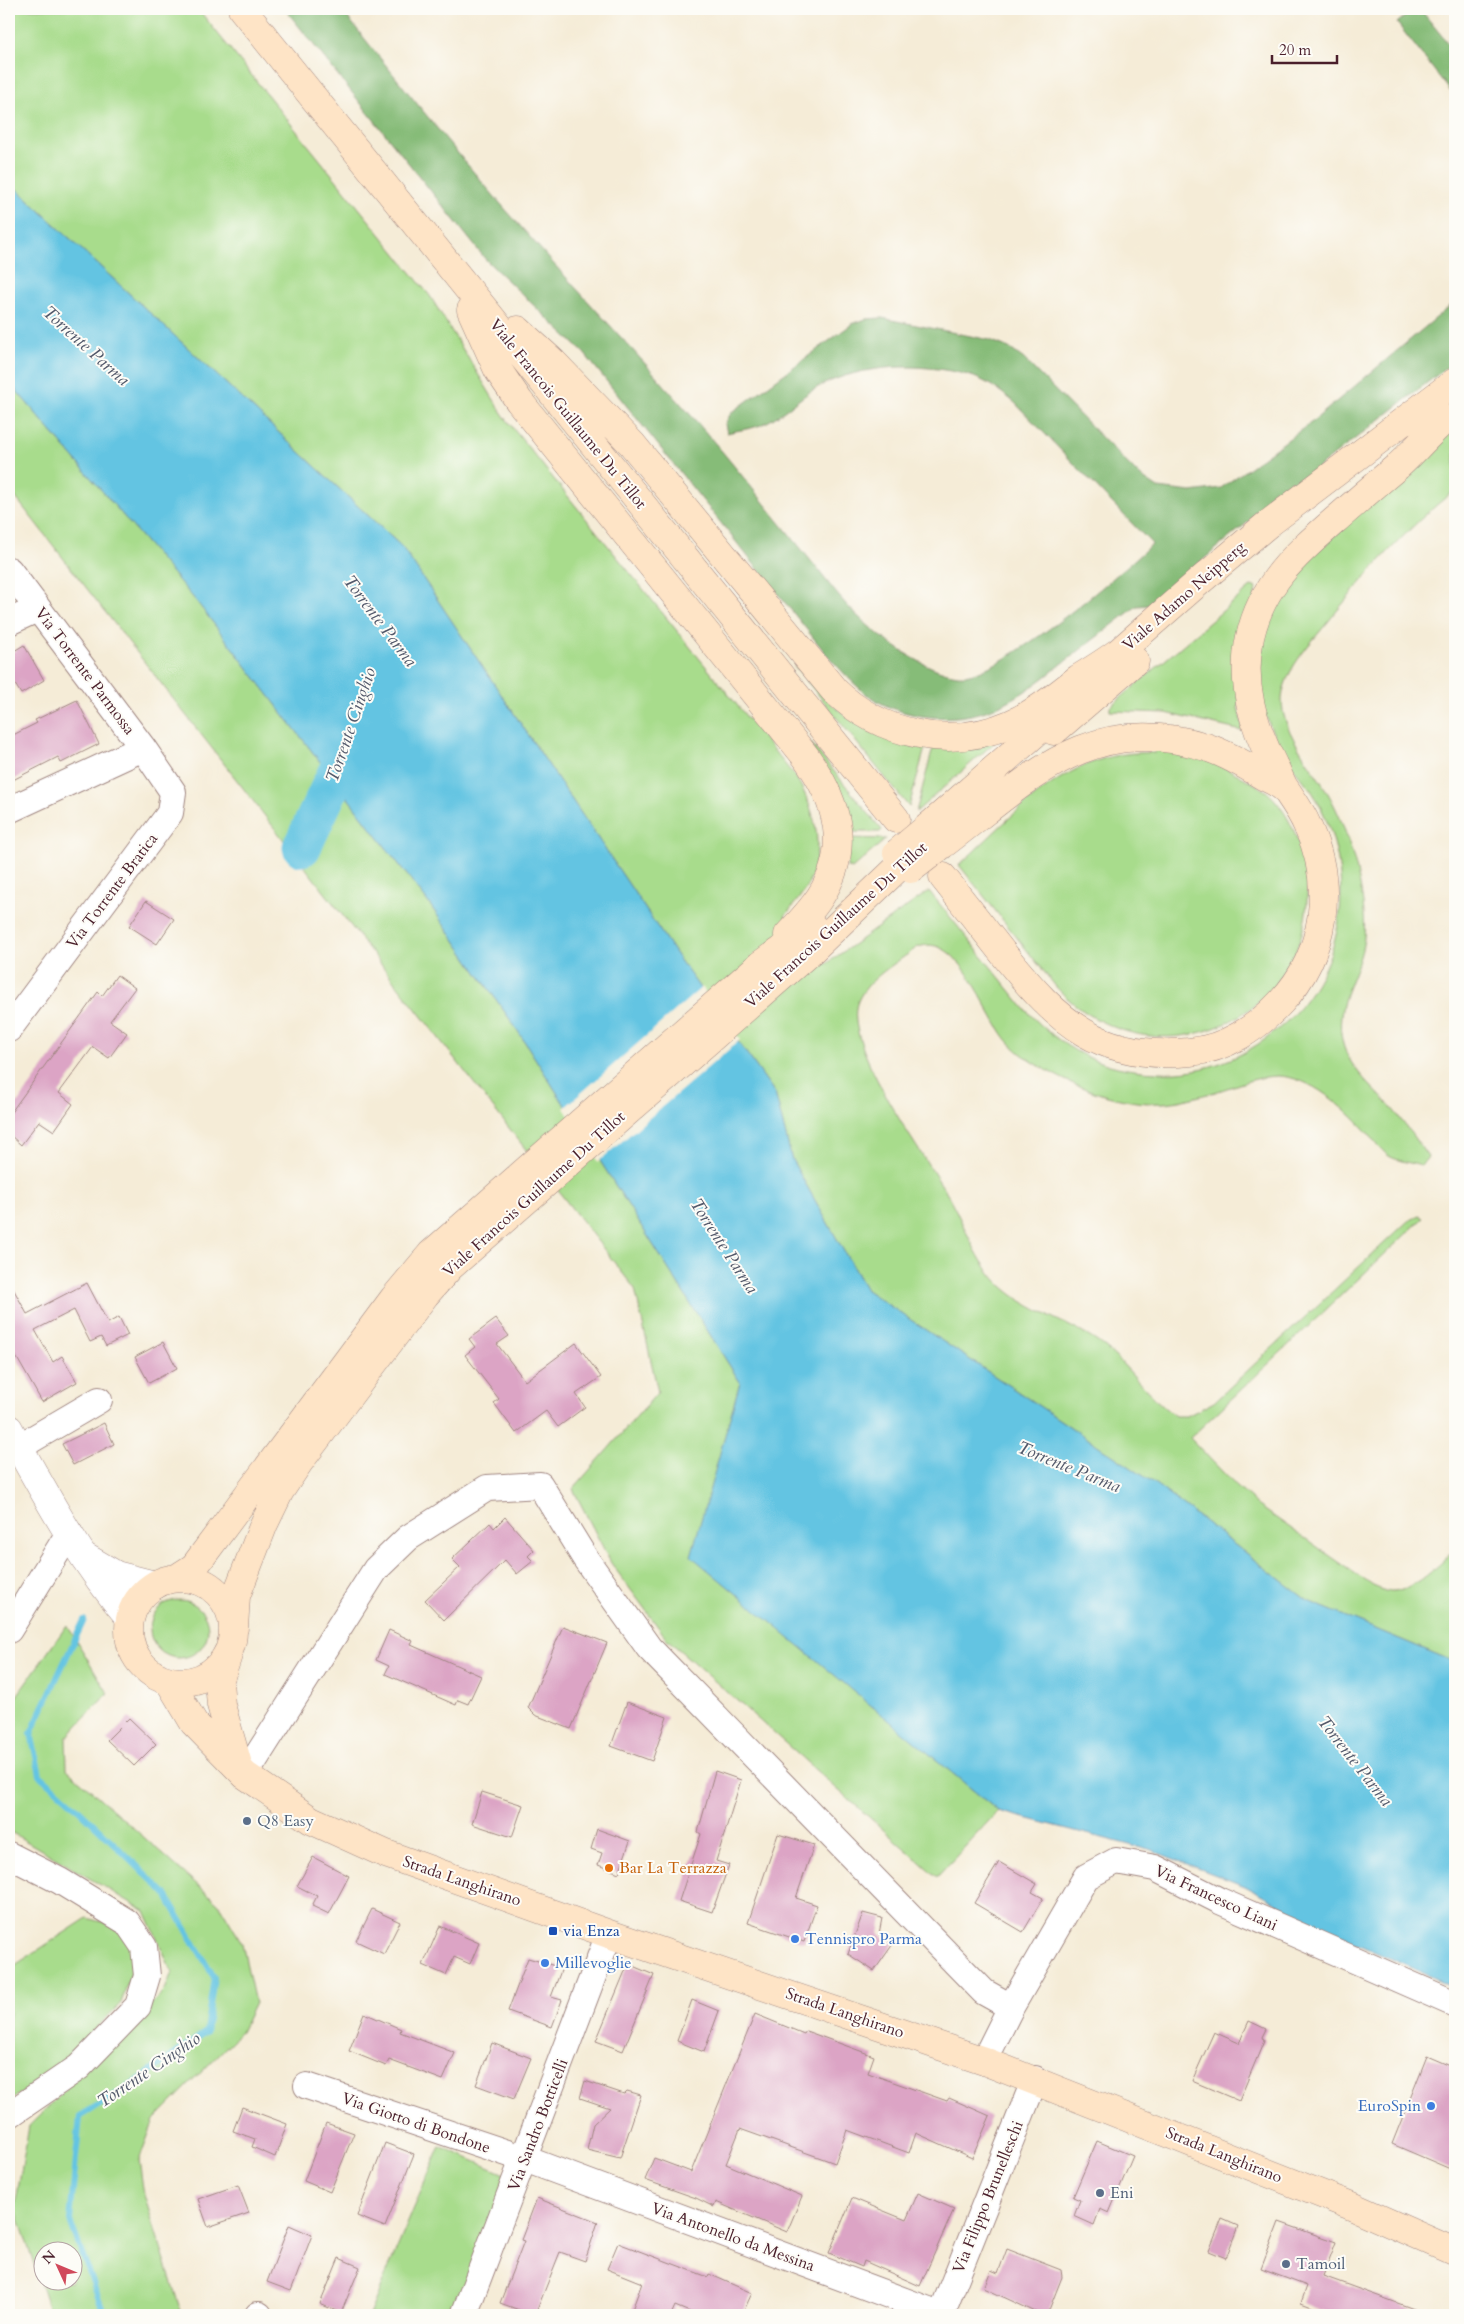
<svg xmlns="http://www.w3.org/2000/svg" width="1464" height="2324" viewBox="0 0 1464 2324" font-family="Cardo,serif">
<rect width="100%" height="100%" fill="#fdfcf7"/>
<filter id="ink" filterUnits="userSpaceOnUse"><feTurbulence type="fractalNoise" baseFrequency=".02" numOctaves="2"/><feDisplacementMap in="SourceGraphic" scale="10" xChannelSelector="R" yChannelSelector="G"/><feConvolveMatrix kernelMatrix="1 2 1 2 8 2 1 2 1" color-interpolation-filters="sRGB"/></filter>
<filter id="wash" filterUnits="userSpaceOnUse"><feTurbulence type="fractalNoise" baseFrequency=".0096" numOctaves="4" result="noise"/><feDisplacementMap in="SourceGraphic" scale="20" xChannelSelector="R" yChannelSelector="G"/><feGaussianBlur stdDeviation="1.12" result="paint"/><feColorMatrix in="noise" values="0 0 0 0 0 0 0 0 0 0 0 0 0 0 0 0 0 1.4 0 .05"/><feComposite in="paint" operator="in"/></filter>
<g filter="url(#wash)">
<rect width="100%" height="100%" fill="#f5ecd7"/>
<!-- green -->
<path fill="#a8dc8c" stroke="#797e5c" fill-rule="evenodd" d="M9,9H198L430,296L502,413L515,431L797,779C815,810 825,847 809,882C803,895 793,905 785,916L826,964L929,891L1025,1009C1063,1050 1100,1070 1157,1072C1206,1075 1249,1056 1285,1023C1347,964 1357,875 1317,800C1308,783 1292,769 1282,751C1276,741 1272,730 1267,719C1265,713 1260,707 1259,701C1257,690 1260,676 1260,665C1261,654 1259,640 1263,630C1267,617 1282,587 1290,576C1301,562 1325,545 1339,532C1378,497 1416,462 1455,427V490C1406,528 1366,575 1327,623C1310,644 1289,665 1283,692C1275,726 1315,768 1330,797C1337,810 1343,824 1347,837C1357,865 1367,908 1364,938C1360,975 1332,1002 1343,1044C1350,1071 1379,1092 1395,1112C1407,1127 1417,1142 1428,1157L1421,1166C1412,1163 1397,1161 1389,1156C1380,1150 1373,1138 1366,1131C1344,1107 1311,1077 1278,1076C1257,1076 1235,1086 1215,1092C1199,1096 1180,1102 1163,1103C1125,1105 1081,1090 1048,1071C1034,1063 1019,1054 1009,1042C986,1017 960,928 916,948C897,963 868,978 858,1001C840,1044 928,1160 950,1199C965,1226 974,1255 994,1278C1022,1310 1065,1319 1099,1343C1128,1364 1147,1396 1175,1416H1187L1214,1402L1408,1221L1419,1216L1423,1218L1190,1438L1237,1487L1259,1506L1373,1586C1378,1588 1386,1592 1391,1592C1411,1593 1441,1562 1455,1549V1662L1308,1601L1154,1483L866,1290L792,1160L775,1093L677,956L402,547L9,182Z
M9,382L197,602L428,902L516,1028L740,1382L692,1556L998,1811L937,1877L667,1639L611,1563L573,1489L658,1392L635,1289L9,489Z
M1252,586L1256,588L1238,708L1243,728L1242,731L1166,713L1110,711V707Z
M794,665C830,707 868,741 925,748L909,807Z
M810,742L882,830L880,832H849Z
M995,742L916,812L933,748Z
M1156,746C1171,749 1186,752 1200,756C1211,759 1258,785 1267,792C1285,807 1298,836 1303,858C1336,1006 1162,1099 1057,988L959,865C1018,812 1069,748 1155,753Z
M849,838L884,839H886L852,869L847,867Z
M150 1629a29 29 0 1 1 58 0a29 29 0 1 1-58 0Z
M67,1625L108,1693L66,1738L67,1769L219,1904L242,1943L255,2003L241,2032L154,2120L139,2160L144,2195L182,2315H51L15,2207L29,2126L165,1990L172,1972L145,1911L9,1831V1707ZM42,2252H72V2282H42Z
M87,1918L119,1927L137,1956L121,2003L68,2057L9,2102V1969Z
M440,2146L509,2176L454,2315H369Z"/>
<!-- forest -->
<path fill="#86bc78" stroke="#686e52" d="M285,9H341C395,77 449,144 506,210C568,282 634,349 696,421C733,463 767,507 803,551C822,574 840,601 863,621C886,642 926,671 958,675C998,680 1119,574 1152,544L1014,402C1000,391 986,380 968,375C920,362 862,364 818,387C798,398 782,416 761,425C751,429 738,430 727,433L725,424L731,413L852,324L866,319L882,318L990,340L1009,348L1024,359L1140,476L1158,488L1191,492L1221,488L1312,422L1455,302V361L1248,522L1149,605L1137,606C1114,624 1090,642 1067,660C1044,678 1021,697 994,708C956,724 904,720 869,696C854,685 841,670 828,656L584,353L487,261Z
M1414,9H1420L1455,52V97L1397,23Z"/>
<!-- water -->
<path fill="#64c4e2" stroke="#577286" d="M9,182L402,547L677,956L775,1093L792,1160L866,1290L1154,1483L1308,1601L1455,1662V1987L1332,1933L1245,1886L1153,1851L998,1811L691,1556L740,1382L516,1028L428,902L197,602L9,382Z"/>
<!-- pier -->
<path fill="#f5ecd7" d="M702,987L740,1040L598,1162L564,1108Z"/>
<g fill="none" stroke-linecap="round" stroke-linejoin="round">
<!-- stream -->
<path stroke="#64c4e2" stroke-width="6" d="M84,1620L31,1733L40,1775L75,1806L165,1893L214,1977L206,2032L133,2084L80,2116L70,2221L105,2315"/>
<!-- river -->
<path stroke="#64c4e2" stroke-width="39" d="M302,847L340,766L352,728"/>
</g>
<g id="blocks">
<!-- building -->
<path fill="#dca4c5" d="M24,645L44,680L21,694L9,674V654Z
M77,700L99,744L61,763L58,757L9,782V737L37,723L35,720Z
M146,901L174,919L157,944L129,926Z
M117,975L135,988L110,1021L127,1033L109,1058L93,1047L59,1093L73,1104L54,1131L39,1121L21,1145L9,1134V1115L98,992L102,996Z
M9,1281L27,1314L87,1283L108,1323L119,1317L128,1335L106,1346L101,1337L90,1342L74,1310L35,1330L53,1362L62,1356L77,1382L42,1402L9,1344Z
M496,1319L509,1336L497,1344L525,1381L576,1343L601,1377L576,1394L585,1407L558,1427L546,1411L516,1433L494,1403L499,1399L465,1355L475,1347L469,1339Z
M163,1342L177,1368L149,1383L135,1357Z
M104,1423L114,1444L73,1465L62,1444Z
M505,1517L534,1550L528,1556L533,1561L517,1574L505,1560L444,1620L425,1600L460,1567L452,1559L490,1523L494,1528Z
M563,1626L607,1643L571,1729L535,1715L528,1708Z
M389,1630L413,1641L411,1645L481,1676L468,1704L458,1700L456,1705L385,1674L389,1666L376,1660Z
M627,1702L667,1717L652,1761L611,1746Z
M129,1718L156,1744L134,1766L107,1740Z
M715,1771L741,1780L716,1861L729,1865L712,1912L679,1901L701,1834L698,1832Z
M482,1792L523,1805L512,1837L472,1824Z
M597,1829L630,1841L619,1873L598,1865L602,1853L591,1849Z
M778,1834L814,1845L796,1898L817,1905L804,1942L748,1923Z
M313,1857L349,1876L329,1914L312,1906L317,1896L297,1886Z
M999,1862L1037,1884L1032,1892L1043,1898L1023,1932L974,1903Z
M372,1909L400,1922L384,1954L356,1941Z
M863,1913L882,1918L879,1934L893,1944L874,1971L848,1954Z
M440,1926L479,1943L470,1964L454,1957L446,1975L423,1965Z
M528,1958L562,1968L551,1997L562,2000L552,2027L508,2011Z
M628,1964L654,1975L623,2051L596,2041Z
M692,2000L719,2011L704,2052L677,2041Z
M364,2013L401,2029L400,2032L455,2053L443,2080L389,2060L386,2066L349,2051Z
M755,2014L804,2034L806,2031L874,2056L868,2073L947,2101L949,2098L990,2116L972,2158L916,2133L909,2153L847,2130L835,2163L740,2129L726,2164L802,2196L787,2232L716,2202L714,2207L696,2198L645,2180L654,2158L691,2172Z
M1249,2021L1266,2029L1262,2037L1264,2041L1239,2101L1192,2081L1214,2032L1239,2043Z
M492,2043L531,2058L514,2099L476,2085Z
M1427,2056L1455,2068V2171L1392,2144Z
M585,2081L624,2094L627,2091L641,2095L620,2158L587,2150L593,2124L610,2108L580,2098Z
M242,2107L287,2124L275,2157L252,2147L255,2139L233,2131Z
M326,2123L354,2133L330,2192L304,2181Z
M1097,2141L1133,2156L1109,2213L1100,2209L1094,2225L1074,2216L1080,2200L1073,2197Z
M385,2143L414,2154L385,2227L357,2216Z
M238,2185L249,2213L208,2227L198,2199Z
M918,2193L954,2209L920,2286L864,2261L862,2267L829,2253L852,2198L906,2220Z
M537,2198L598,2222L585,2261L560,2252L535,2315H533L500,2303L524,2241L521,2240Z
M1222,2219L1238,2226L1226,2258L1209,2251Z
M1279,2222L1336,2242L1323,2276L1425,2313L1424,2315H1334L1301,2303L1307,2286L1261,2269Z
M289,2225L312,2235L291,2291L267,2282Z
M618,2243L708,2277L709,2274L752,2293L742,2315H697L675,2306L671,2315H630L642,2283L607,2269Z
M1007,2249L1061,2270L1062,2277L1047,2315H1042L984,2288L991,2270L998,2273Z
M339,2258L360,2267L341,2313L320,2304Z"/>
</g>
</g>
<g filter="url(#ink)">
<use href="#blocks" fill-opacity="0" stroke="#a08681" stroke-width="1"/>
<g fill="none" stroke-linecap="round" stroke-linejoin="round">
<defs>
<path id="minor" d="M9,570L143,748L173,792L170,813L9,1029
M9,622L37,609
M9,810L143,748
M19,1447L99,1400
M9,1630L69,1533
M245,1775L376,1569L408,1538L487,1488L540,1485L585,1558L649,1648L984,1992L1011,2007
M9,1855L60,1881L127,1922L144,1947L147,1976L138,2006L79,2067L9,2115
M984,2061L1011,2007L1086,1877L1116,1861L1155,1868L1220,1901L1455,2004
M307,2086L525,2159L942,2315
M258,2315H259
M464,2315L609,1934
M941,2315L1035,2079"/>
<path id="tertiary" d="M9,1429C45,1494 81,1562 130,1618
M87,1558L116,1575L155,1585"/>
<path id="secondary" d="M242,9L896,819
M471,310L498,370L519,401L806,757C837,801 852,848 820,897C811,911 799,923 788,935
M518,330L553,362L632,444L834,690C880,735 950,750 1010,724C1036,713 1057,695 1079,678C1092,670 1105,662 1117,653
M1104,665L1201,580L1268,524L1455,382
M1054,731L1135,661
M928,827L1063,709
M942,845C1029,780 1088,711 1206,747C1227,754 1244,764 1263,776C1271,780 1279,783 1286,790
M943,877C964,904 985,930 1006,957C1058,1022 1100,1061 1190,1052C1225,1049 1257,1028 1281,1002C1326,954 1335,884 1307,825C1301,811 1292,799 1284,787C1280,780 1278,773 1274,766C1253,725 1240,684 1250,637C1262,584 1295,555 1334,521C1355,503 1376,484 1398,466C1415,451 1429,433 1446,419
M177,1578L194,1567L394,1298L431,1254L760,965L813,927
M129 1630a52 52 0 1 1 104 0a52 52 0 1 1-104 0Z
M234,1628L236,1596L264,1524L280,1491L300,1461L425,1295L450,1267L813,949L905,861
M228,1655L219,1682L221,1705L239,1768
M169,1681L194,1723L245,1775L311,1820L386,1854L609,1934L984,2061L1349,2205L1455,2252"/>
</defs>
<!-- minor casing -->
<use href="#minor" stroke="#a08681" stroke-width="28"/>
<!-- tertiary casing -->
<use href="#tertiary" stroke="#a08681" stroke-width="29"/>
<!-- secondary casing -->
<use href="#secondary" stroke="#a08681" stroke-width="29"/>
<!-- minor -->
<use href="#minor" stroke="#fff" stroke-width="26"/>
<!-- tertiary -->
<use href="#tertiary" stroke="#fff" stroke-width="28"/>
<!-- secondary -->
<use href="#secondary" stroke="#fee4c6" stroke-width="28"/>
<defs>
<path id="secondary-bridge" d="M897,853L928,827
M911,869L942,845"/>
</defs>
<!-- secondary-bridge casing -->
<use href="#secondary-bridge" stroke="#a08681" stroke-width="29" stroke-linecap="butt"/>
<!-- secondary-bridge -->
<use href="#secondary-bridge" stroke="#fee4c6" stroke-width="28"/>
</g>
</g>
<!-- markers -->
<g fill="#5c6f8a" stroke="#fdfcf7" stroke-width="2">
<circle cx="247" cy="1821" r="5"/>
<circle cx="1100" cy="2193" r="5"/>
<circle cx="1286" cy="2264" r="5"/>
</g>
<circle fill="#e8710a" stroke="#fdfcf7" stroke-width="2" cx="609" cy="1868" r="5"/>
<rect fill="#1a4fb4" stroke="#fdfcf7" stroke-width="2" x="548" y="1926" width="10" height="10" rx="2.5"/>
<g fill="#3f7fe0" stroke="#fdfcf7" stroke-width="2">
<circle cx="795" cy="1939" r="5"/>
<circle cx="545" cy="1963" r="5"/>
<circle cx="1431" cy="2106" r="5"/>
</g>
<g text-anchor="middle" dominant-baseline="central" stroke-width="4" stroke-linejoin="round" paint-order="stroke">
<!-- street labels -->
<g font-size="16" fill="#4a1f2b" stroke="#fdfcf7">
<text transform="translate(568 414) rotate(51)">Viale Francois Guillaume Du Tillot</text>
<text transform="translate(1184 596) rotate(-41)">Viale Adamo Neipperg</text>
<text transform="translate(85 671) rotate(53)">Via Torrente Parmossa</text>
<text transform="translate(112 891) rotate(-53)">Via Torrente Bratica</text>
<text transform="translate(836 925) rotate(-42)">Viale Francois Guillaume Du Tillot</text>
<text transform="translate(534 1194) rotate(-42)">Viale Francois Guillaume Du Tillot</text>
<text transform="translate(462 1881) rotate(19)">Strada Langhirano</text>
<text transform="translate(1216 1898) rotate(25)">Via Francesco Liani</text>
<text transform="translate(845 2013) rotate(19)">Strada Langhirano</text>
<text transform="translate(416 2123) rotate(19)">Via Giotto di Bondone</text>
<text transform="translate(538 2125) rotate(-69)">Via Sandro Botticelli</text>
<text transform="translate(1224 2155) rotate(22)">Strada Langhirano</text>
<text transform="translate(988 2197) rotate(-68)">Via Filippo Brunelleschi</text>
<text transform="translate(733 2237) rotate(20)">Via Antonello da Messina</text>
</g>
<!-- service labels -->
<g font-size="16" fill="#4e5e75" stroke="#fdfcf7" text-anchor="start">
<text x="257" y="1821">Q8 Easy</text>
<text x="1110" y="2193">Eni</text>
<text x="1296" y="2264">Tamoil</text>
</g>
<!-- food labels -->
<g font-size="16" fill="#c56008" stroke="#fdfcf7" text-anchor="start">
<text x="619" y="1868">Bar La Terrazza</text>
</g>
<!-- transit labels -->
<g font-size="16" fill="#164399" stroke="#fdfcf7" text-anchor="start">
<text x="563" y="1931">via Enza</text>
</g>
<!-- shop labels -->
<g font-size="16" fill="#366cbe" stroke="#fdfcf7" text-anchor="start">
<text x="805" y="1939">Tennispro Parma</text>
<text x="555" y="1963">Millevoglie</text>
<text x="1421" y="2106" text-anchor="end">EuroSpin</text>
</g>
<!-- water labels -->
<g font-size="18" font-style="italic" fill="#53596b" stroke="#fdfcf7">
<text transform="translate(86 346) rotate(42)">Torrente Parma</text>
<text transform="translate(380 621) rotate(53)">Torrente Parma</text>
<text transform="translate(351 725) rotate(-71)">Torrente Cinghio</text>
<text transform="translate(724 1246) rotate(57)">Torrente Parma</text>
<text transform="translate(1069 1467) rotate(22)">Torrente Parma</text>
<text transform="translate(1355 1761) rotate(52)">Torrente Parma</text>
<text transform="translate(149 2070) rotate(-34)">Torrente Cinghio</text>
</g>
</g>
<!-- margin -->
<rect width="1464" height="2324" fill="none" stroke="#fdfcf7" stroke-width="30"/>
<!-- north arrow -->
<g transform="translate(58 2266) rotate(314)"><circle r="24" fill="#fdfcf7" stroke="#b5a4a5"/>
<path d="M0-4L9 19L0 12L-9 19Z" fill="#d1495b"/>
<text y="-8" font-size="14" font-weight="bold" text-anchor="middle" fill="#4a1f2b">N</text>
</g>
<!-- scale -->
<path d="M1272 55v8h65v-8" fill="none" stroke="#4a1f2b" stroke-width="2.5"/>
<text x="1279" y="55" font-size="15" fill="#4a1f2b" stroke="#fdfcf7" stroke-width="4" paint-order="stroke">20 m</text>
</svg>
